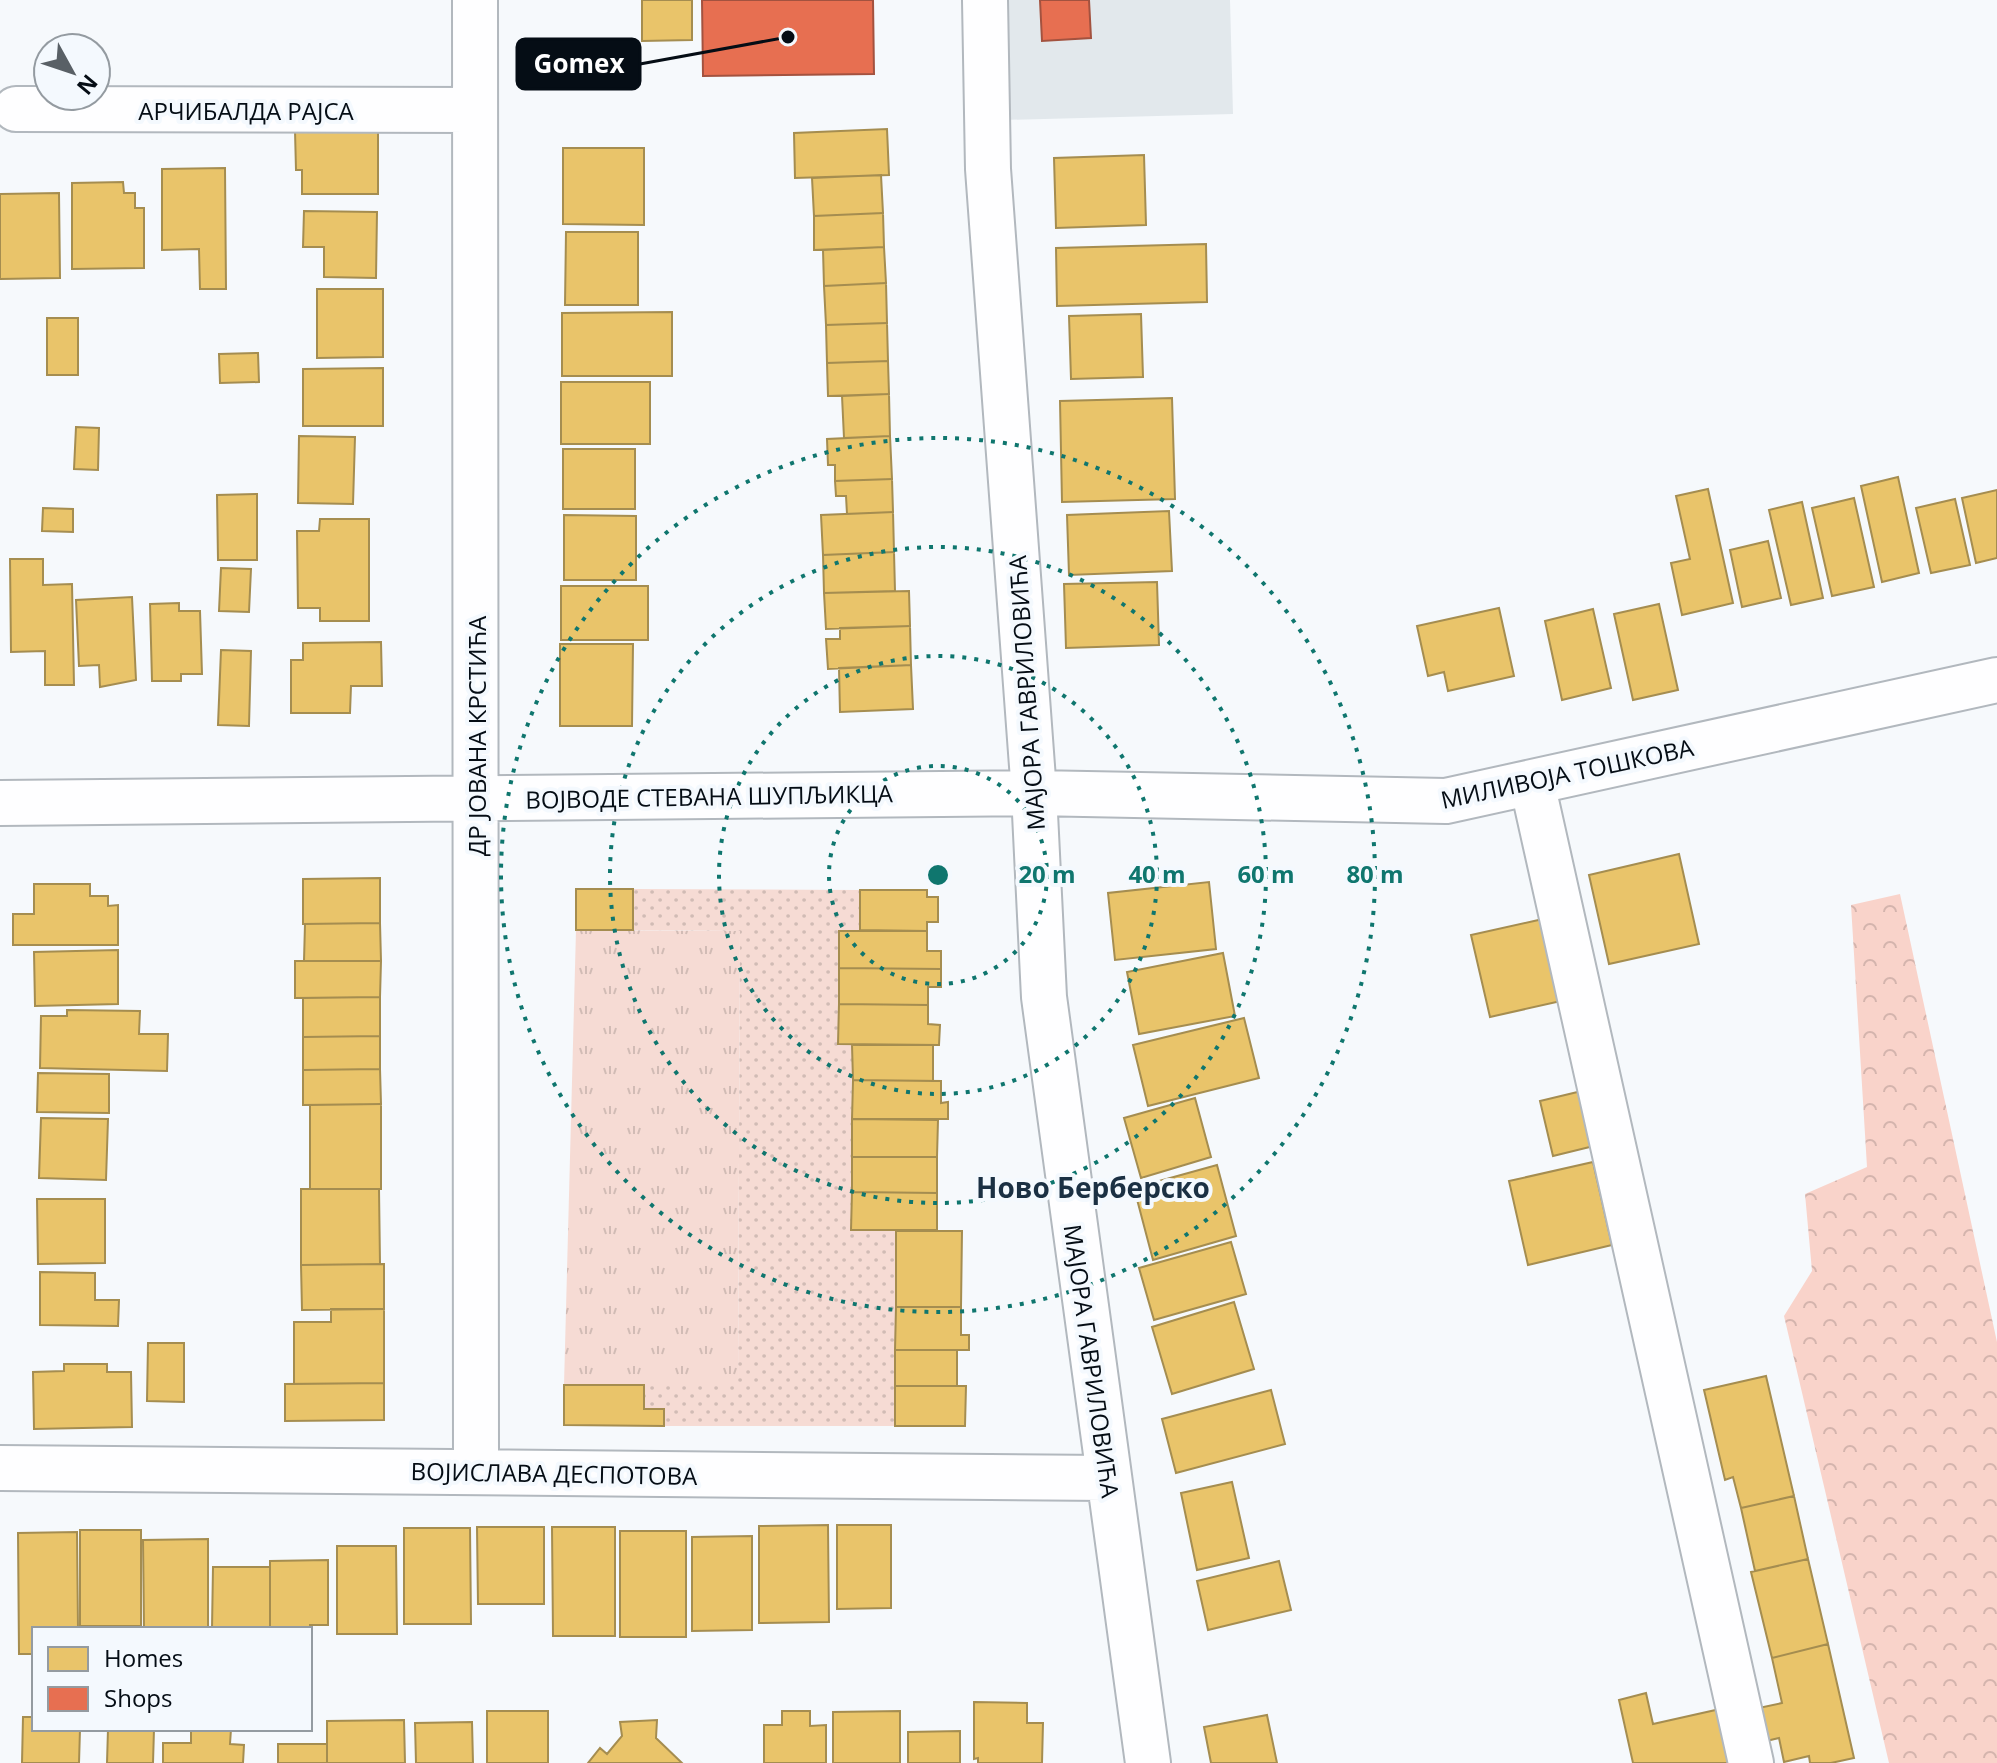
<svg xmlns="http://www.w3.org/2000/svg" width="1997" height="1763" viewBox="0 0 1997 1763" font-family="'Open Sans',sans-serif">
<defs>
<pattern id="grass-tufts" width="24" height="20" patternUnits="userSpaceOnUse" patternTransform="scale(2)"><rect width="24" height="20" fill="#f6dbd4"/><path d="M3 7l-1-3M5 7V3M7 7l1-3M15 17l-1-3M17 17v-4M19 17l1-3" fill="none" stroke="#d1bbb5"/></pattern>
<pattern id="forest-crowns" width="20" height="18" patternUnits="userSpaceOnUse" patternTransform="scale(2)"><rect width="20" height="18" fill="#f9d3ca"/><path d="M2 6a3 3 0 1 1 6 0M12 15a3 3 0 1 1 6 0" fill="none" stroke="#d4b4ad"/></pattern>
<pattern id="garden-dots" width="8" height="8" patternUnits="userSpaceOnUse" patternTransform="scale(2)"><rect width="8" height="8" fill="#f6dbd4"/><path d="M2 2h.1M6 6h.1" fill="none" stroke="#d1bbb5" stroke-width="1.8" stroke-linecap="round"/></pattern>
</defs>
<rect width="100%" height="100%" fill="#f6f9fc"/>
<!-- built -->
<path fill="#e2e8ec" d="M1000,0H1230L1233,114L1003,120Z"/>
<!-- grass -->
<path fill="url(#grass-tufts)" d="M576,930L740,931L738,1385H564Z"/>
<!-- forest -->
<path fill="url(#forest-crowns)" d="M1900,894L1997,1342V1763H1889L1784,1316L1812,1271L1805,1194L1867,1167L1851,905Z"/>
<!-- garden -->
<path fill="url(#garden-dots)" d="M633,889L860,890L859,930L839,931L838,1044L852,1045L851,1230L896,1231L895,1426H664V1409H644V1385H738L740,931L633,930Z"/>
<!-- homes -->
<path fill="#e9c46a" stroke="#a58d50" stroke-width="2" d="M642,0H692V40L642,41Z
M887,129L889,175L795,178L794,133Z
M295,131H378V194H302V170H296Z
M563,148H644V225L563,224Z
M1144,155L1146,225L1056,228L1054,158Z
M225,168L226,289H200L199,249L162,250V169Z
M881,175L883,213L814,216L812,178Z
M123,182L124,193H135V208H144V268L72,269V183Z
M59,193L60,278L0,279V194Z
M304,211L377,212L376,278L324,277V247H303Z
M883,213L884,247L814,250V216Z
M566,232H638V305H565Z
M1206,244L1207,302L1057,306L1056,248Z
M884,247L886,283L824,286L823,250Z
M886,283L887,323L826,325L824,286Z
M317,289H383V357L317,358Z
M672,312V376H562V313Z
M1141,314L1143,377L1071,379L1069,316Z
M47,318H78V375H47Z
M887,323L888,361L827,363L826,325Z
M258,353L259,382L220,383L219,354Z
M888,361L889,394L828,396L827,363Z
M383,368V426H303V369Z
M561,382H650V444H561Z
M889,394L890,436L844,438L842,396Z
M1172,398L1175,499L1062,502L1060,401Z
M76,427L99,428L98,470L74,469Z
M299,436L355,437L353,504L298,503Z
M890,436L892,479L835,481V465H828L827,439Z
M563,449H635V509H563Z
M1898,477L1919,573L1882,582L1861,486Z
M892,479L893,512L847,514L846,496H836L835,481Z
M1708,489L1733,603L1682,615L1671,563L1690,559L1676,496Z
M1997,490V558L1976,563L1962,498Z
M257,494V560H218L217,495Z
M1854,498L1874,587L1832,596L1812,508Z
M1955,499L1970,565L1931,573L1916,508Z
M1802,502L1823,598L1791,605L1769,510Z
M43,508L73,509V532L42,531Z
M1169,511L1172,571L1069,575L1067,515Z
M893,512L894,552L823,555L821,515Z
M564,515L636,516V580H564Z
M320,519H369V621H320V608H298L297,531H319Z
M1768,541L1781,598L1742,607L1730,550Z
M894,552L895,591L824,593L823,555Z
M10,559H43V585L72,584L74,685H45V651L11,652Z
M221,568L251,569L249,612L219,611Z
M1157,582L1159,645L1066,648L1064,584Z
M561,586H648V640H561Z
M909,591L910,626L826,629L824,593Z
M132,597L136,680L100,687L99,665L79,666L76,600Z
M179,603V611H200L202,674H181V681H152L150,604Z
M1659,604L1678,690L1633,700L1614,614Z
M1499,608L1514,676L1448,691L1444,672L1428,676L1417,626Z
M1593,609L1611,688L1562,700L1545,621Z
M910,626L911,665L828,669L826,639H840V628Z
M381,642L382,686H351L350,713H291V660H303V643Z
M560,644H633L632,726H560Z
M221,650L251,651L249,726L218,725Z
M911,665L913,709L840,712L839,668Z
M1679,854L1699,944L1609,964L1589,875Z
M380,878V923L303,924V879Z
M1209,882L1216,949L1115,960L1108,893Z
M34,884H90V896H108V906L118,905V945H13V914H34Z
M576,889H633V930H576Z
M860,890H927V897H938V922H927V931L860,930Z
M1543,919L1561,1001L1490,1017L1471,935Z
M380,923L381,961H304L305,924Z
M839,931H927V951H941V969L839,968Z
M118,950V1004L35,1006L34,952Z
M1223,953L1235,1016L1139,1034L1127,972Z
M295,961H381L380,997L295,998Z
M839,968L941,969V987H928V1005L839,1004Z
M380,997V1036L303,1037V998Z
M839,1004L928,1005V1024L940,1025L939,1045L838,1044Z
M67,1010L140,1011L139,1034H168L167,1071L40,1068L41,1016H67Z
M1244,1018L1259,1078L1148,1106L1133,1045Z
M380,1036V1069L303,1070V1037Z
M852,1045H933V1081L853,1080Z
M380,1069L381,1104L303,1105V1070Z
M38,1073L109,1074V1113L37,1112Z
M853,1080L941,1081V1103L948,1102V1119H852Z
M1590,1089L1602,1144L1553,1156L1540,1101Z
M1195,1098L1211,1157L1141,1178L1124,1118Z
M381,1104V1189H310V1105Z
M41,1118L108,1119L106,1180L39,1178Z
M852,1119L938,1120L937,1157H852Z
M852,1157H937V1193L852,1192Z
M1593,1162L1612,1245L1528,1265L1509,1181Z
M1217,1165L1236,1236L1153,1260L1134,1188Z
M301,1189H379L380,1264L301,1265Z
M852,1192L937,1193V1230H851Z
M37,1199H105V1263L38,1264Z
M896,1231H962L961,1307H896Z
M1231,1242L1246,1294L1154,1320L1139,1268Z
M384,1264V1309L302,1310L301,1265Z
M40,1272L95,1273V1300H119L118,1326L40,1325Z
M1234,1302L1254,1369L1172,1394L1152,1327Z
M896,1307H961V1335H969V1350H895Z
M331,1309H384V1383L294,1384V1322H331Z
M148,1343H184V1402L147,1401Z
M895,1350H957V1386H895Z
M64,1364H107V1372H131L132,1427L34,1429L33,1372L64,1371Z
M1766,1376L1794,1496L1741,1508L1733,1477L1725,1480L1704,1390Z
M384,1383V1420L285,1421V1384Z
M564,1385H644V1409H664V1426L564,1425Z
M895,1386H966L965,1426H895Z
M1271,1390L1285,1444L1176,1473L1162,1419Z
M1232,1482L1249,1558L1197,1570L1181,1493Z
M1794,1496L1808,1559L1755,1571L1741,1508Z
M828,1525L829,1622L759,1623V1526Z
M837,1525H891V1608L837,1609Z
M477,1527H544V1604H478Z
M552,1527H615V1636H553Z
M404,1528H470L471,1624H404Z
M80,1530H141V1626H80Z
M620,1531H686V1637H620Z
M77,1532L78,1629H34V1654H19L18,1533Z
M752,1536V1630L692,1631V1537Z
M208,1539V1629H144L143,1540Z
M337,1546H396L397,1634H337Z
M1808,1559L1828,1644L1772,1658L1751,1572Z
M328,1560V1625H310V1646V1629H270V1561Z
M1279,1561L1291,1610L1208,1630L1197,1581Z
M213,1567H270V1629H212Z
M1828,1644L1854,1758L1831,1763H1810L1809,1756L1784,1762L1779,1738L1762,1742L1754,1709L1782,1703L1772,1658Z
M1646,1693L1653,1724L1729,1707L1741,1763H1633L1619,1700Z
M974,1702L1027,1703V1723H1043L1042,1763H978V1758L974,1759Z
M487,1711H548V1763H487Z
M782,1711H810V1726L826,1725V1763H764V1725H782Z
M900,1711V1763H833V1712Z
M1267,1715L1277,1763H1211L1204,1727Z
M23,1717H34V1729H80L79,1763H22Z
M404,1720L405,1763H327V1721Z
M657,1720L656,1738L682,1763H588L600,1748L607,1754L622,1736L620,1722Z
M472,1722L473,1763H416L415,1723Z
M108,1729H154L153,1763H107Z
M191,1729H231L230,1744L244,1745L243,1763H163V1743H191Z
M960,1731V1763H908V1732Z
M278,1744H327V1763H278Z"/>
<!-- shops -->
<path fill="#e76f51" stroke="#a3523f" stroke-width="2" d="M702,0H873L874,74L703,76Z
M1040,0H1089L1091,38L1042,41Z"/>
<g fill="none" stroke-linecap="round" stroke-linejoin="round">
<defs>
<path id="minor" d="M475,0L476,1472
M985,0L988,169L1034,793L1044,997L1148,1763
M16,109L475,110
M1532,783L1751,1763
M0,803L1034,793L1446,801L1997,680
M0,1468L1107,1478"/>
</defs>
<!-- minor casing -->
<use href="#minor" stroke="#b2b8be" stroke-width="48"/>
<!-- minor -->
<use href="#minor" stroke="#fefeff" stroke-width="44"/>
</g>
<!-- distance rings -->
<g fill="none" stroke="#0f766e" stroke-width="4" stroke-dasharray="4 8">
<circle cx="938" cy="875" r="109"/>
<circle cx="938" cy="875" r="219"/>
<circle cx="938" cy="875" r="328"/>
<circle cx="938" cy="875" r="437"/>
</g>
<g text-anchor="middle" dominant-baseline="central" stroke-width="8" stroke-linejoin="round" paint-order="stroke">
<!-- street labels -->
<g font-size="24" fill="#050d15" stroke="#f4f9fe">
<text x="246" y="110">АРЧИБАЛДА РАЈСА</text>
<text transform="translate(1026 693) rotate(-94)">МАЈОРА ГАВРИЛОВИЋА</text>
<text transform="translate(476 736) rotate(-90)">ДР ЈОВАНА КРСТИЋА</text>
<text transform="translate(1567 773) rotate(-12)">МИЛИВОЈА ТОШКОВА</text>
<text transform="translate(709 796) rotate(-1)">ВОЈВОДЕ СТЕВАНА ШУПЉИКЦА</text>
<text transform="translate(1092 1361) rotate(82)">МАЈОРА ГАВРИЛОВИЋА</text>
<text transform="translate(554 1473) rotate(1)">ВОЈИСЛАВА ДЕСПОТОВА</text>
</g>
<!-- quarter labels -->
<g font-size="28" font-weight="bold" fill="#1b3043" stroke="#f4f9fe">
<text x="1093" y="1187">Ново Берберско</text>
</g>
</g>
<circle cx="938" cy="875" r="12" fill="#0f766e" stroke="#f4f9fe" stroke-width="4"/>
<g font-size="24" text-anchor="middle" font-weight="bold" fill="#0f766e" stroke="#f4f9fe" stroke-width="8" stroke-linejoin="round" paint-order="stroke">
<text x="1047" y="883">20 m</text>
<text x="1157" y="883">40 m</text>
<text x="1266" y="883">60 m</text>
<text x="1375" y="883">80 m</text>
</g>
<!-- callouts -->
<path fill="none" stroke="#050d15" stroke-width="3" d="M788 37L640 64"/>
<circle fill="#050d15" stroke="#f4f9fe" stroke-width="3" cx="788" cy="37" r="8"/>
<rect fill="#050d15" stroke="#050d15" stroke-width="3" x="517" y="39" width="123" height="50" rx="8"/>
<g font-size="26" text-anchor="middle" font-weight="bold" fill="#fff">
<text x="579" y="73">Gomex</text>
</g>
<!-- legend -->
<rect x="32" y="1627" width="280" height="104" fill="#f4f9fe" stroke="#949ba1" stroke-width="2"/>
<rect x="48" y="1647" width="40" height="24" fill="#e9c46a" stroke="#949ba1" stroke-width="2"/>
<text x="104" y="1667" font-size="24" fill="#050d15">Homes</text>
<rect x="48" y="1687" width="40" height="24" fill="#e76f51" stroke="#949ba1" stroke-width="2"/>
<text x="104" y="1707" font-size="24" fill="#050d15">Shops</text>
<!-- north arrow -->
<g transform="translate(72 72) rotate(130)"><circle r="38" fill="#f4f9fe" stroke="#949ba1" stroke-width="2"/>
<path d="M0-6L14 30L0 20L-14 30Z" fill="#596066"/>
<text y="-12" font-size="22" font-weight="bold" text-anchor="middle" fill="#050d15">N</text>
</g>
</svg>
